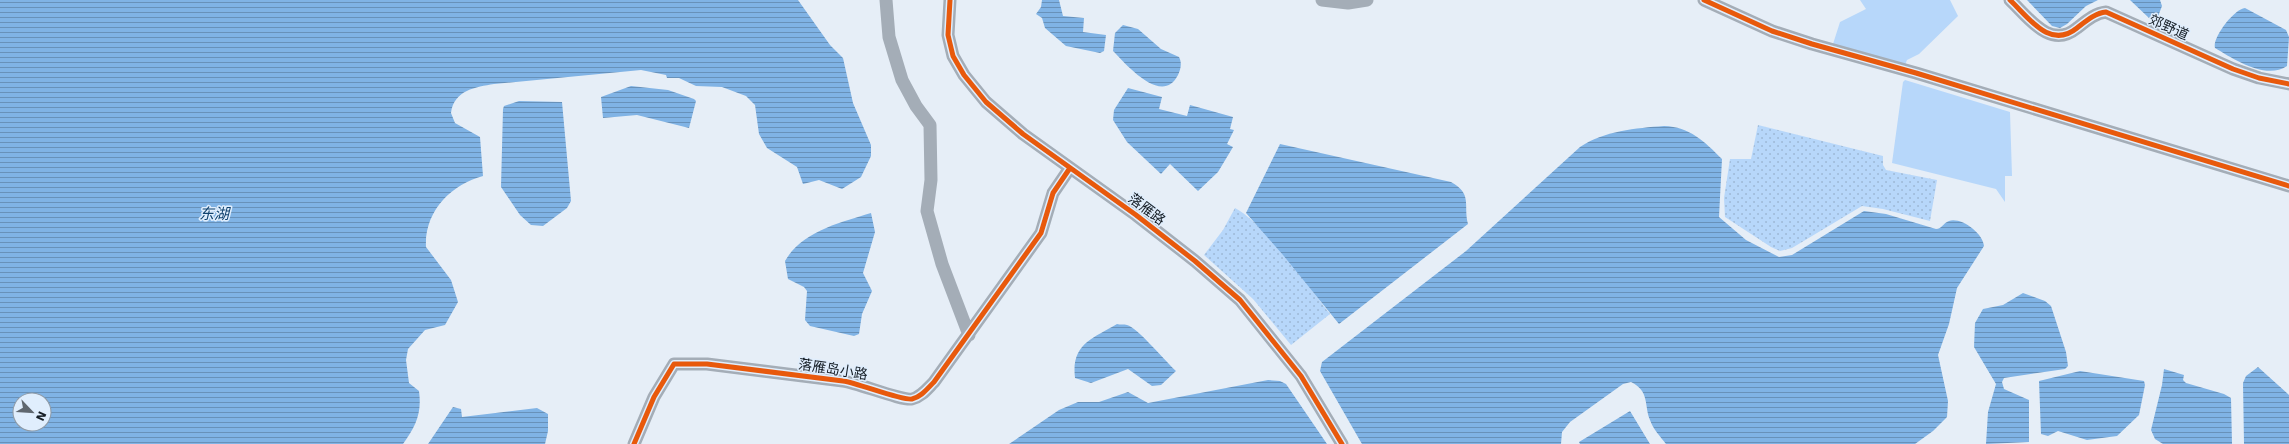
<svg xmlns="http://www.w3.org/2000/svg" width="2289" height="444" viewBox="0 0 2289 444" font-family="'DejaVu Sans','Noto Sans SC',sans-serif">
<defs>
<pattern id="park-dots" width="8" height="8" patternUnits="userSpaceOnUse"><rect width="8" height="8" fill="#b7d7fa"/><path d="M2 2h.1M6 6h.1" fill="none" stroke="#9db8d6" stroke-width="1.8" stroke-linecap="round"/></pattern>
<pattern id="water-rules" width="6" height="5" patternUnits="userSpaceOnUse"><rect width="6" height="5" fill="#80b3e5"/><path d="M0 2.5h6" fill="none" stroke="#6891b9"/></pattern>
</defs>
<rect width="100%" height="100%" fill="#e6eef7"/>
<!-- green -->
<path fill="#b7d7fa" d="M1860,0H1950L1958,16L1919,54L1907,60L1905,65L1833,44L1840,22L1866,9Z
M1905,80L2010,112L2012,176H2005V202L1996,189L1892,163L1903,82Z"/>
<!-- park -->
<path fill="url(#park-dots)" d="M1758,125L1883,156V165L1886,170L1937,180L1930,221L1883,209L1862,206L1792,248L1780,251L1771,247L1725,217L1724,198L1730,159H1751Z
M1235,208C1265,224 1308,286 1330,314L1291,345L1253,299L1204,255L1223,230Z"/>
<!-- water -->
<path fill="url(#water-rules)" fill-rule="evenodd" d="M0,0H798L830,45L843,58L853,103L871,145V156L861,177L842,189L819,180L803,184L797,167L767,148L759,134L755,105L746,96L722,87L696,86L679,78H667L666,75L641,70L494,84C476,87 454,90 451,113L455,123L480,137L483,176C452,184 424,211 426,247L451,280L458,302L445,325L425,330L408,349L406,360L409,383L419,391C422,413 416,426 403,444H0ZM20,400H44V424H20Z
M1042,0H1059L1063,16L1084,18L1083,32L1106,35L1104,51L1100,53L1066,46L1045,28L1042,18L1036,14L1041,7Z
M2027,0H2098L2086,6L2067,24L2060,28L2052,26Z
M2130,0H2160L2162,6L2157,19L2155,20L2149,18Z
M2245,8L2286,30L2289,37L2287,66C2266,80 2235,60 2215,48C2212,38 2234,9 2245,8Z
M1123,25L1138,29L1161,49L1179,57C1182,62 1181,69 1178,75C1162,107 1125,63 1113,51L1115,33Z
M631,86L668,90L694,99L696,101L689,128L637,115L603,118L601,97Z
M1128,88L1162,97L1159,109L1187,116L1190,105L1233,117L1230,129L1234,130L1227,144L1233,147L1218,172L1198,191L1170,164L1161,174L1127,142L1113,120L1114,110Z
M519,101L562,102L571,201L567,208L543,226L531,225L520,215L501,187L503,109L504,106Z
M1664,126C1690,127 1704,141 1722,159L1719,217L1746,240L1779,257L1792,255L1864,211L1886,214L1936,229C1942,229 1943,223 1949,221C1961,217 1983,233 1984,246L1957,288L1949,324L1938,355L1948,401L1947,417L1933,431L1915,444H1666C1660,436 1653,429 1650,420C1644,406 1650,391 1631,382L1623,384L1570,422L1562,432L1561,444H1362L1320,371L1322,362L1466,251L1580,147C1604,131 1636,128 1664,126Z
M1280,144L1451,182C1473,194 1463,205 1468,224L1339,324L1283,255L1246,213Z
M871,213L875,232L863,273L872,291L862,314L859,334L854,336L810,326L805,320L807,291L804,287L788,279L785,261C802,231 842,222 871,213Z
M2023,293L2045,301L2051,306L2066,352L2068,366L2065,369L2004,378L2002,382L2004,389L2029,400V442L1986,444L1988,412L1996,384L1974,347L1975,323L1983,309L2003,305Z
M1117,324C1120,325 1124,324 1127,325C1137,327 1166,362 1176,371L1161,385L1152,386L1128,369L1091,383L1075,378C1071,344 1092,339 1117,324Z
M2258,367L2289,395V444H2244L2243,383L2246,376Z
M2164,369L2184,375L2183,380L2186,383L2224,394L2231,398L2232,444H2163L2155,439L2151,430L2162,385Z
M2080,371L2144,381L2145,385L2139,415L2117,436L2087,440L2058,431L2048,436L2041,434L2039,381Z
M1268,380L1280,381L1286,384L1327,444H1009L1059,410L1078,402H1099L1128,392L1148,403Z
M453,407L461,409L462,417L537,408L548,414V431L545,444H428Z
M1630,411L1650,444H1580L1579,442Z"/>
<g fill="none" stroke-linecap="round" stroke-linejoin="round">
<!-- minor -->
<path stroke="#a4adb7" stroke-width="13" d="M886,0L889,37L902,80L916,106L930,125L931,180L927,211L942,264L969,335
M950,0L948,35L953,56L964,75L986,102L1023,134L1136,215L1195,261L1240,300L1301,376L1342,444
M1322,0L1348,3L1367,0
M1704,0L1772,31L1812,44L1916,73L2289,186
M2010,0C2029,18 2050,50 2077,28C2086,21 2095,13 2106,12L2233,69L2259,78L2289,84
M634,444L654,397L674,364H707L843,381C858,383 902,401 912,399C921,397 927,389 934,382L1041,233L1053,193L1070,168"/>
<defs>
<path id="cycleway" d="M950,0L948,35L953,56L964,75L986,102L1023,134L1136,215L1195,261L1240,300L1301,376L1342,444
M1704,0L1772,31L1812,44L1916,73L2289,186
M2010,0C2029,18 2050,50 2077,28C2086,21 2095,13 2106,12L2233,69L2259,78L2289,84
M634,444L654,397L674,364H707L843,381C858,383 902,401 912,399C921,397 927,389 934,382L1041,233L1053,193L1070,168"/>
</defs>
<!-- cycleway casing -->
<use href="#cycleway" stroke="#e0eefd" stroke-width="8"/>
<!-- cycleway -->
<use href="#cycleway" stroke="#e8590c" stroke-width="5"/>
</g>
<g text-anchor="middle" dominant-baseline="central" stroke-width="3" stroke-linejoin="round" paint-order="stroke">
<!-- street labels -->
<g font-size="14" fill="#161e26" stroke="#e0eefd">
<text transform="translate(2169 27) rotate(24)">郊野道</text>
<text transform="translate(1147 209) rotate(37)">落雁路</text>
<text transform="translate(833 369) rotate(9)">落雁岛小路</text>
</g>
<!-- water labels -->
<g font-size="15" font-style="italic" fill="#10426e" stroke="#e0eefd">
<text x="214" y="214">东湖</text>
</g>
</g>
<!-- north arrow -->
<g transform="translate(32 412) rotate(115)"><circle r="19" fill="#e0eefd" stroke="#8f9ba7"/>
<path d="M0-3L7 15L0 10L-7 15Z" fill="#5f676f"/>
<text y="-6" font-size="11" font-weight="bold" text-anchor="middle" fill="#161e26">N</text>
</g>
</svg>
